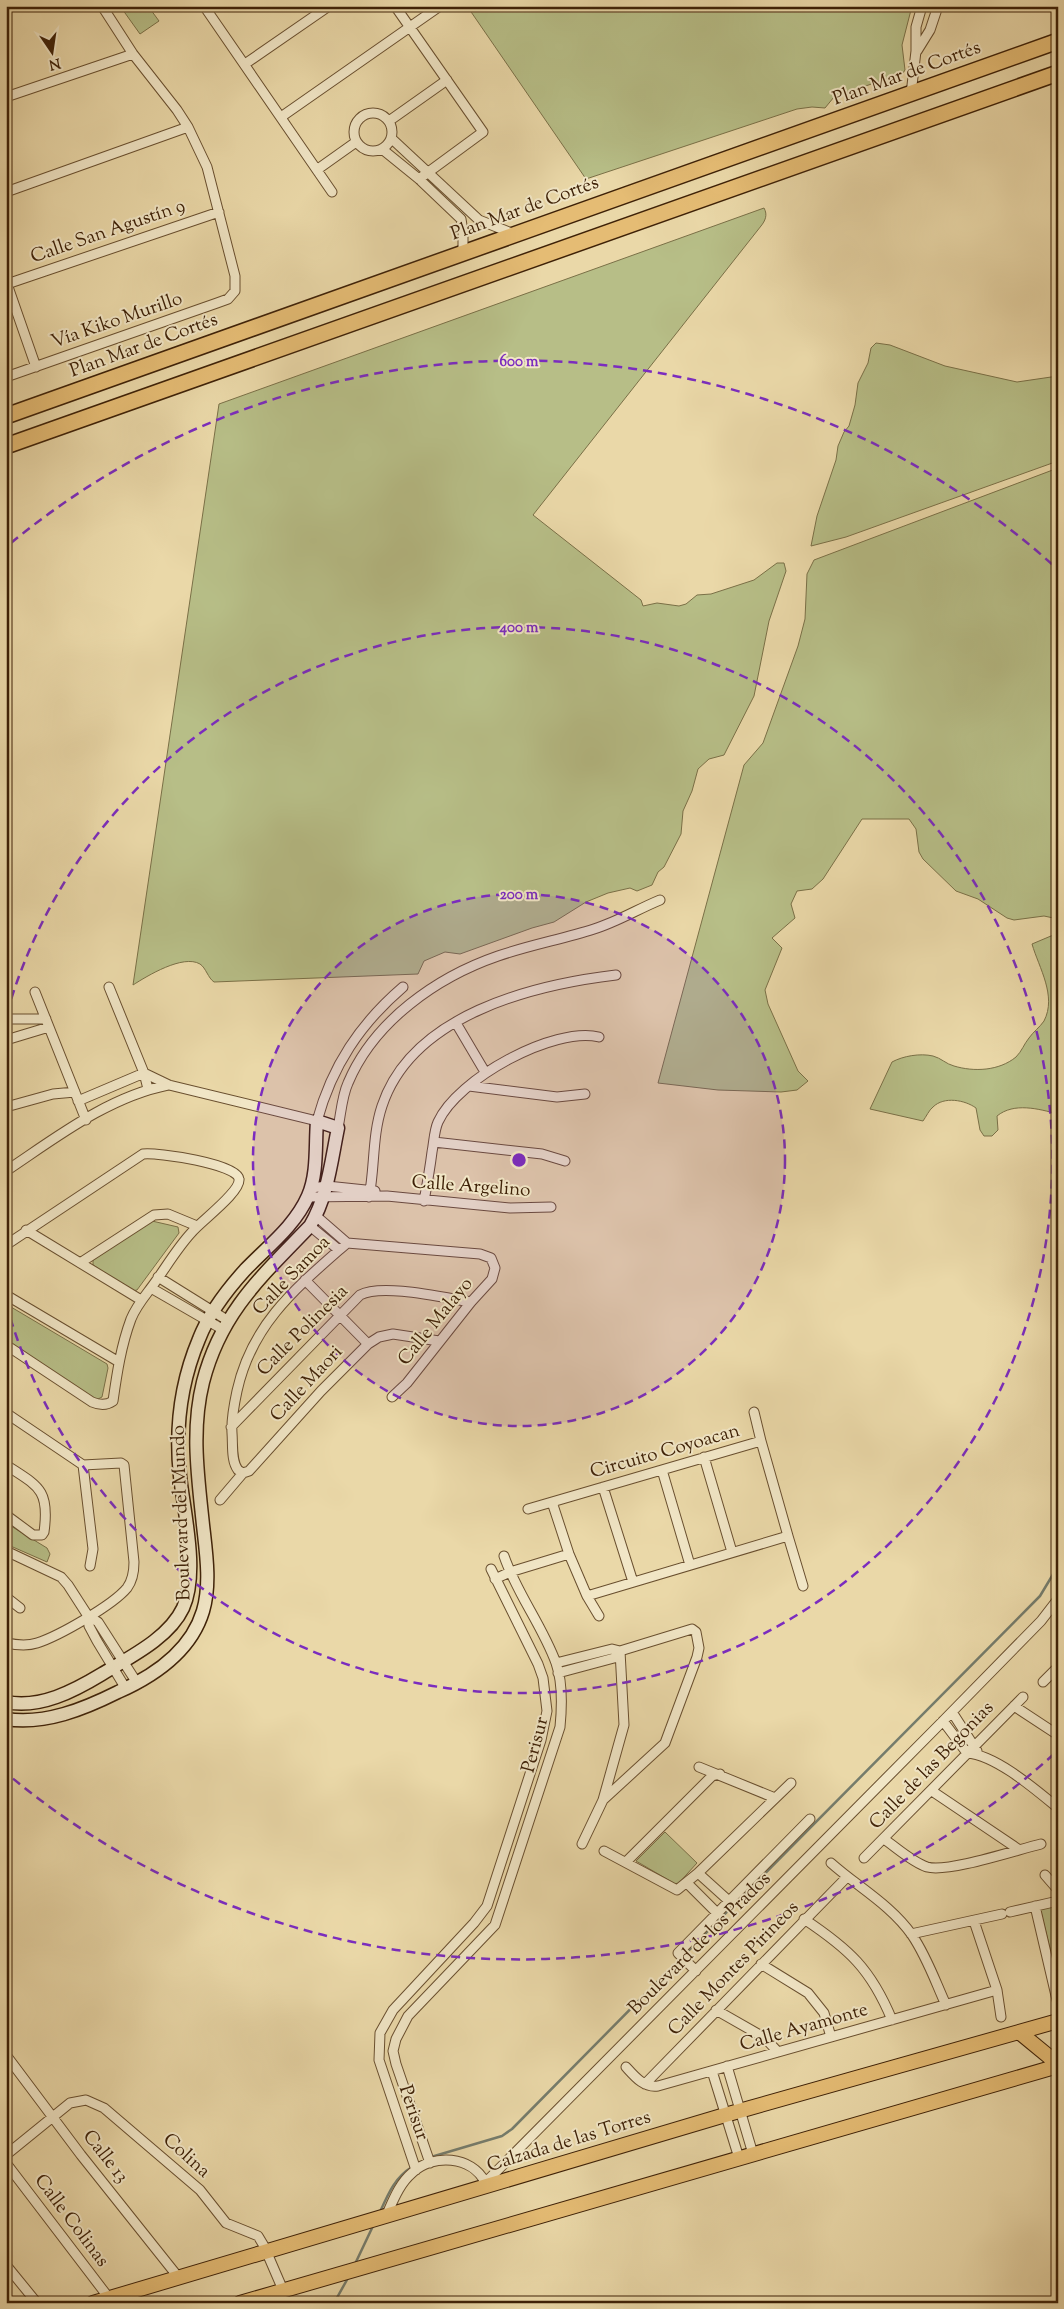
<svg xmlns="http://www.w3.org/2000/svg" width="1064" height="2309" viewBox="0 0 1064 2309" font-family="'Sorts Mill Goudy',serif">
<rect width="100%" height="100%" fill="#ead8a8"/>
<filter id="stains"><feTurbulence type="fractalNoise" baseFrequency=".004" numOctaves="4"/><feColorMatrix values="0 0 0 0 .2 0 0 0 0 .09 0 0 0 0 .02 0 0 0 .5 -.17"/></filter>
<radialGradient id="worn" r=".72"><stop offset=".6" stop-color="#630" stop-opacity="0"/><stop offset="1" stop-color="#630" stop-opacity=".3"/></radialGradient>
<!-- green -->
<path fill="#b7be87" stroke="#7a7047" d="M120,6H148L159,21L140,34Z
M467,6H912L902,45L905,70L903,73L834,97L825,108L812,107L797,109L586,179Z
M764,208C768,215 765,221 761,226L533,515L641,600L643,606L657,603L679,606L686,604L697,595L711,594L754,580L777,563H784L786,571L769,621L754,696L724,755L709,759L698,769L692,791L683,811L681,834L664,867L658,872L652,885L637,891L630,888L608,893L586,902L554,922L532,928L460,954L445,952L424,961L418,974L214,982C208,978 206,968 200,964C183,954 147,976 133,985L219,404Z
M876,343L890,345L945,366L1017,382L1058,376V461L846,537L811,546L817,516L836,460L838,446L844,432L849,426L855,405L858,383L868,363L871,348Z
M1058,468V919L1044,916L1014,920L1007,918L978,899L956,891L923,859L919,852L916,829L909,819H862L823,879L812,889L797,891L791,904L795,918L772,938L782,948L765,990L768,1004L798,1071L808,1081L797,1090L781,1092L718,1090L658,1083L744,765L763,743L798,646L805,619L807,574L814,560Z
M1058,933V1114C1039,1109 1014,1102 997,1116L998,1130L992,1136H984L980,1130L976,1108C965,1100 944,1096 933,1107C929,1110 926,1117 923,1121L870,1109L892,1062C903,1056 920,1053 933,1056C941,1058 946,1064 954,1066C974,1072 999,1071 1016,1057C1022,1051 1024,1044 1029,1038C1033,1032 1040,1027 1044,1021C1057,996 1039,968 1032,944Z
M152,1221L178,1227L179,1233L137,1290L132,1291L93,1265V1260Z
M6,1304L107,1364L108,1368L102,1397L96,1400L6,1342Z
M6,1523L47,1548L50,1554L47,1562L6,1544Z
M665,1832L697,1863L677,1885L636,1861Z
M1058,1902V1964L1054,1965L1040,1908Z"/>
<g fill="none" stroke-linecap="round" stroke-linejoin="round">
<!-- stream -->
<path stroke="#757c6c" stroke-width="2.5" d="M688,1951L1040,1596L1058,1566
M431,2157L502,2136L512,2129L668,1971
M380,2212C388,2194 395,2177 412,2167
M355,2264L373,2226
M334,2303L348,2278"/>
<defs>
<path id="street" d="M204,6L332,192
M395,6L483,132L419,179
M917,51L930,30L938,6
M245,64L329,6
M911,94L916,51V27L922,6
M6,97L133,54
M354 132a19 19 0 1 1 38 0a19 19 0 1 1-38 0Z
M281,117L440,6
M389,121L447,80
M391,138L479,220L514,234
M382,149L419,179L461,219L463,232V253
M318,169L356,142
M6,192L188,127
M6,281L36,367
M7,284L219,212
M6,377L217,303L228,299L235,291V276L207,167L188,127L177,110L133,54L102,6
M109,987L144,1073L148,1089
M35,992L86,1120
M6,1019H46
M456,1023L485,1072
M6,1040L49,1027
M144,1073L169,1085L317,1121C332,1066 360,1024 403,987
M469,1086L557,1097L585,1094
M78,1101L144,1073
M6,1107L53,1094L75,1092
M338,1128C341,1113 342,1096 348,1083C374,1021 437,977 498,956C530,945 563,939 594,929C617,922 638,909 660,900
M434,1142L542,1154L565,1161
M6,1171C57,1137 108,1097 168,1085
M311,1188L327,1186L375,1191
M308,1197L387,1196L510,1208L551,1207
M369,1197C375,1167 372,1136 382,1106C412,1015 532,985 616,975
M424,1201C427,1185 430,1168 432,1152C434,1142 434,1131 438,1122C457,1079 554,1026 599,1037
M316,1216L347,1243
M310,1226L339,1250
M26,1230L141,1300
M6,1245L143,1154C157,1152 238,1164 239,1179C241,1192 201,1221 192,1232C178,1247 168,1264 156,1281C147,1294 137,1304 131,1319C121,1346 117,1373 113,1401C106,1406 99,1405 92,1402L6,1345
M80,1263L154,1215L168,1214L197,1226
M158,1277L227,1320
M305,1280L368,1344
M151,1288L222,1329
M6,1295L119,1362
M754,1412L761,1441
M6,1413L83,1465L121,1463L124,1465L134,1562C134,1571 133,1580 127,1588C113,1605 59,1636 37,1643C28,1646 16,1645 6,1643
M231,1427L360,1295C382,1283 445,1298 471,1302
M761,1441L788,1536L587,1596L569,1554L552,1502Z
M704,1457L732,1552
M6,1465C38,1486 50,1489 44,1532L42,1535H33L6,1515
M83,1465L93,1549L90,1566
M662,1470L690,1565
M243,1473L238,1470C231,1461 233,1445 232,1433C231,1419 234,1405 237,1391C252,1323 297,1287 347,1243L480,1254L491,1258L495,1268L492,1279L471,1302L407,1383L392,1397
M603,1487L633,1582
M220,1500L243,1473L249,1471L321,1391L368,1344L379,1337L393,1334L439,1341
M528,1509L552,1502
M788,1536L803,1586
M6,1551L61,1577L68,1585L88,1616L89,1626L97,1641L126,1689
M495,1579L510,1572L569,1554
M587,1596L599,1616
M6,1597L20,1608
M88,1616L98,1622L137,1683
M556,1663L612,1649L620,1651
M558,1673L614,1658L620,1651L692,1629L696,1632L699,1648L697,1657L665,1743L603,1800L582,1844
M1043,1682L1058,1667
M1014,1706L1058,1735
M952,1712L977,1751
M943,1721L967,1753C996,1755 1036,1790 1058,1808
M699,1767L775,1798
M932,1791L1018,1849
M603,1800L624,1725L620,1651
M884,1839C897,1848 912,1862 927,1867C948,1873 1016,1850 1041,1844
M604,1851L677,1890L698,1873L791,1783
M864,1858L1023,1697
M626,1862L712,1776L720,1774
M831,1863C858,1887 891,1905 912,1935C927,1957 935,1981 946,2005
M698,1873L729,1901
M1045,1875L1058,1890
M687,1883L717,1913
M1035,1906L1057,2000
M1010,1912L1058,1901
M804,1919C849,1949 871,1969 892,2020
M974,1921L997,1990L1001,2017
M911,1934L1002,1914
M761,1964L808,1993L824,2013L831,2037
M696,1971L678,1953L810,1819
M716,2010L765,2038L778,2052
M6,2055L81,2155L179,2278
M727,2066L753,2154
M626,2067C635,2077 644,2088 658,2086L997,1990
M712,2071L739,2158
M645,2084L847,1877
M6,2155L70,2103L86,2100L104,2108L200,2190L226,2223L258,2236L264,2246L283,2290
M6,2163L109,2298
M430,2163L396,2064L393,2051L396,2039L408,2016L495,1925L560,1727C562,1707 563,1683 556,1663C542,1625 517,1594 504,1556
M416,2170L379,2060L380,2033L393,2010L474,1923L487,1906L541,1740L547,1711L543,1678L538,1664L491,1569
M482,2186L943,1721L1041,1621L1058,1599
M386,2216C393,2201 399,2184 412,2173C433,2153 472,2156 485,2182
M6,2265L37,2303"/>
<path id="secondary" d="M6,1702C40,1709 74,1691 102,1674C130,1657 169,1638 183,1608C199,1573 184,1513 180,1476C175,1429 180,1384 199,1339C209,1313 226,1291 245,1270C267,1247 295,1226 308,1196C318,1173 315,1145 317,1121L338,1128C331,1162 328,1196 310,1226C262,1276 221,1312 203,1382C191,1430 198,1477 203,1525C206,1552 211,1584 203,1611C191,1651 154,1676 118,1692C84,1709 45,1725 6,1719"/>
<path id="primary" d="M1019,2032L1058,2064
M93,2303L725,2115L1058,2021
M240,2303L1058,2066"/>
<path id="highway" d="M6,416L1058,41
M6,446L1058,73"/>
</defs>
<!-- street casing -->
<use href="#street" stroke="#694f2f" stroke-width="11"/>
<!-- secondary casing -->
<use href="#secondary" stroke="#3e2107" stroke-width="15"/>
<!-- primary casing -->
<use href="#primary" stroke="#3e2107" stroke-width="16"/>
<!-- highway casing -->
<use href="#highway" stroke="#3e2107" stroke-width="18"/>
<!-- street -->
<use href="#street" stroke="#f1e6c6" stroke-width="9"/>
<!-- secondary -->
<use href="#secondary" stroke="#f1e6c6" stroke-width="12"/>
<!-- primary -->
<use href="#primary" stroke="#e5bc74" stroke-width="14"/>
<!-- highway -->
<use href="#highway" stroke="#e5bc74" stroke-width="15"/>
</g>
<!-- distance rings -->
<circle cx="519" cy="1160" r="266" fill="#7b2cbf" fill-opacity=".12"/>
<g fill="none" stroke="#7b2cbf" stroke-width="2.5" stroke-dasharray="9 6">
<circle cx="519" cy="1160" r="266"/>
<path d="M7 1013A533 533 0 1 1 7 1307"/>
<path d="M1054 1754A799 799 0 0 1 11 1777M11 543A799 799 0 0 1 1054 566"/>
</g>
<g text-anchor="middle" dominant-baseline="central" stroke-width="4" stroke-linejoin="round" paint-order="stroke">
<!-- street labels -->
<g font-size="19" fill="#3e2107" stroke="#f1e6c6">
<text transform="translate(907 74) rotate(-20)">Plan Mar de Cortés</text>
<text transform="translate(525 209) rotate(-20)">Plan Mar de Cortés</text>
<text transform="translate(108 232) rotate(-19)">Calle San Agustín 9</text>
<text transform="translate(117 321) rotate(-19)">Vía Kiko Murillo</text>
<text transform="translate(144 346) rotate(-20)">Plan Mar de Cortés</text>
<text transform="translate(471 1187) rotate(4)">Calle Argelino</text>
<text transform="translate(292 1276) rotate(-46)">Calle Samoa</text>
<text transform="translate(436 1322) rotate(-51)">Calle Malayo</text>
<text transform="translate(303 1331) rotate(-45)">Calle Polinesia</text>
<text transform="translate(307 1384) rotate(-47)">Calle Maori</text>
<text transform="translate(665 1452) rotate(-16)">Circuito Coyoacan</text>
<text transform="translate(182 1513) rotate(-92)">Boulevard del Mundo</text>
<text transform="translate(536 1745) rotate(-75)">Perisur</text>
<text transform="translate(932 1766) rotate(-46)">Calle de las Begonias</text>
<text transform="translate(700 1944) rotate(-45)">Boulevard de los Prados</text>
<text transform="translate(734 1969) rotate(-46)">Calle Montes Pirineos</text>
<text transform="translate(804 2028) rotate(-16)">Calle Ayamonte</text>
<text transform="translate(413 2113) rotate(71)">Perisur</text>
<text transform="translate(569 2142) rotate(-17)">Calzada de las Torres</text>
<text transform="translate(186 2156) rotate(42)">Colina</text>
<text transform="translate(105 2157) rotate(52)">Calle 13</text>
<text transform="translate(71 2221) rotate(53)">Calle Colinas</text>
</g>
</g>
<circle cx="519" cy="1160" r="8" fill="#7b2cbf" stroke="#f1e6c6" stroke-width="2.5"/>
<g font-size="15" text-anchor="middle" font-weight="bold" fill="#7b2cbf" stroke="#f1e6c6" stroke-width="4" stroke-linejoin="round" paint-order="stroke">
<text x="519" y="366">600 m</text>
<text x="519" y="632">400 m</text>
<text x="519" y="899">200 m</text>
</g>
<!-- margin -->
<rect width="1064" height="2309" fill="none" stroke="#ead8a8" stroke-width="25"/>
<rect x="8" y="8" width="1049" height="2294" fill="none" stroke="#3e2107" stroke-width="2.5"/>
<rect x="12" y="12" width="1039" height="2284" fill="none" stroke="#3e2107"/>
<!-- north arrow -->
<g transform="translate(52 52) rotate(167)" stroke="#f1e6c6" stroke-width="4" paint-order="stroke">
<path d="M0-4L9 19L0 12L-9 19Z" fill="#3e2107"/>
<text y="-8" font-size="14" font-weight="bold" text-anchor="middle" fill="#3e2107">N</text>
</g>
<rect width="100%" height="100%" filter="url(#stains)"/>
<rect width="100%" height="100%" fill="url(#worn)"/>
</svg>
